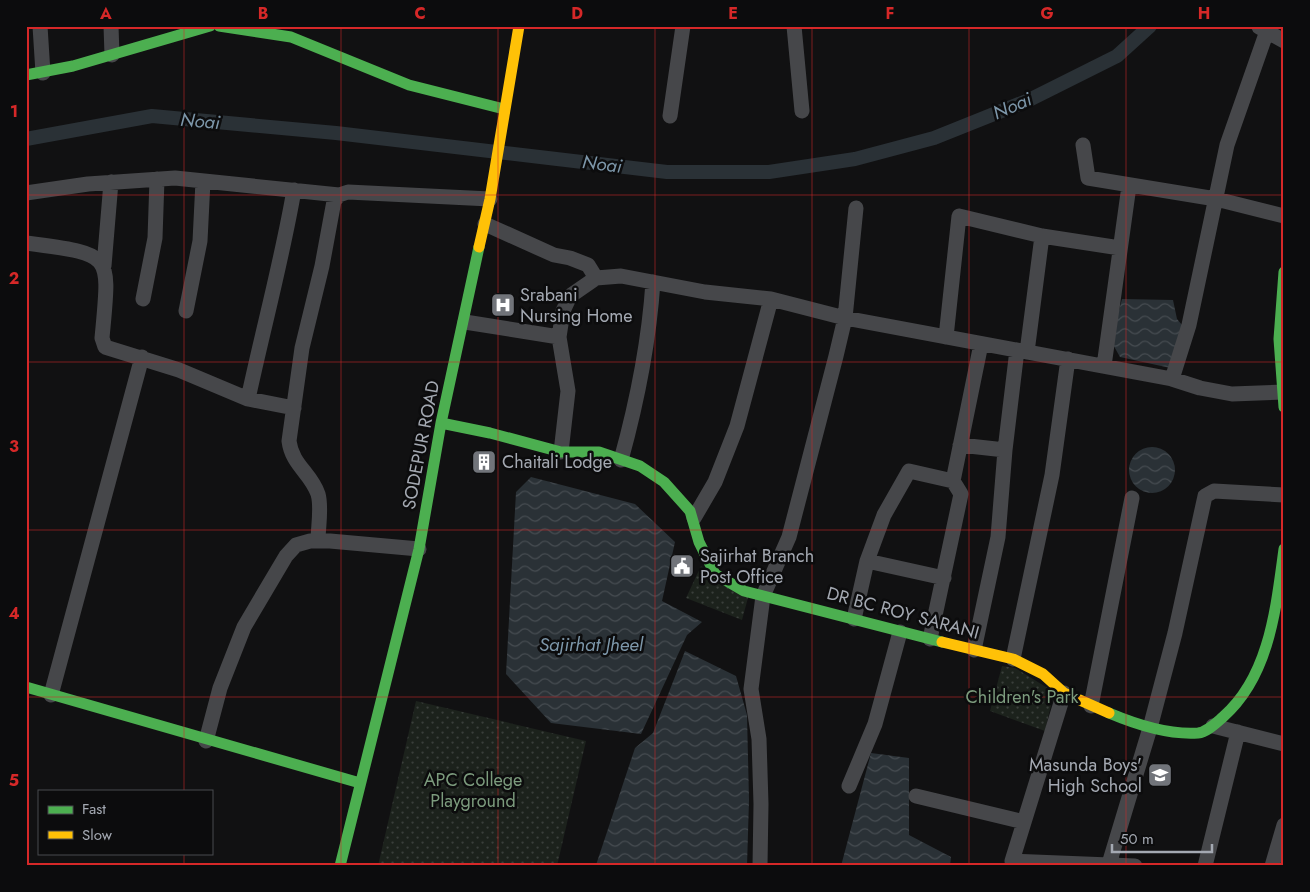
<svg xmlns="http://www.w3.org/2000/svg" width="1310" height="892" viewBox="0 0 1310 892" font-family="Jost,sans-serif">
<defs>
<pattern id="green-dots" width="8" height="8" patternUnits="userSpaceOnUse" patternTransform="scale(1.25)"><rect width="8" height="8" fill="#1c221c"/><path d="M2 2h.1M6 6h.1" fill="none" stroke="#3a3f3b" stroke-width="1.8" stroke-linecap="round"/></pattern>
<pattern id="water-waves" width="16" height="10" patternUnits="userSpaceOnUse" patternTransform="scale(1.25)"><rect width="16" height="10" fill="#2a3136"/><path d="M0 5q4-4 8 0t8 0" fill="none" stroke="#464c51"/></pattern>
</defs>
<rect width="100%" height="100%" fill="#111112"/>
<!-- green -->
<path fill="url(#green-dots)" d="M701,566L749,594L742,620L686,598Z
M1002,666L1015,668L1054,692L1045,731L990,711Z
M416,701L586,741L557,866H378Z"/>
<!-- water -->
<path fill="url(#water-waves)" d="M1122,299L1173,300L1177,319L1187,331L1175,369L1120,357L1111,341Z
M1129 470a23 23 0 1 1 46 0a23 23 0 1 1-46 0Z
M531,477L635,504L675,542L662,601L702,622L687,635L641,734L551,723L506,674L516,492Z
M685,651L736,676L747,715L749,800L747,866H574L596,865L635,748L653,733Z
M871,753L909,758V835L951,857L950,866H841Z"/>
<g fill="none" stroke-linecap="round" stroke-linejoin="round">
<!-- canal -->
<path stroke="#2a3136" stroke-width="14" d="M26,139L152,116L336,133L667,172H769L855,159L934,138L1029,100L1117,56L1150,26"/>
<!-- street -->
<path stroke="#46474a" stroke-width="15" d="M40,26L43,73
M111,26L112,55
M794,26L802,111
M1259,27L1284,41
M670,116L683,26
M1083,145L1088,178L1216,199L1284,216
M26,193L88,184L175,178L339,195
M485,224L554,255L570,258L588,265L596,278
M26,243C114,255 110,251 102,338L105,347L179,370L248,399L294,408
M104,266L111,182
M143,299L155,238L157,179
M771,299L845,318L1172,379L1200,388L1232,394L1284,392
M186,311L200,241L203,181
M465,322L559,337L568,391L561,452
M559,337L563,311L570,296L596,278L621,276L705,292L771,299L737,426L715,482L694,518
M946,337L959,216L1042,236L1120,248
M1027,352L1042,236
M1104,366L1129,186
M1172,379L1189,325L1227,145L1267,31
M248,399C263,329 282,260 294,190
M960,445L1005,450
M621,460C637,402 649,342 653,282
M953,481L981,344
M318,541C318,527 322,507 318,494C311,473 292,465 289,441L302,348L322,266L334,201L339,195L348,192L490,199
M867,561L944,578
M854,619L867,561L884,515L909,471L953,481L961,494L930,639
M974,650L998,537L1005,450L1017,350
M1013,659L1052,475L1068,359
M1064,693L1012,861L1135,866
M51,695L142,357
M1091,706L1132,498
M1213,726L1284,744
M206,741L220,688L244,627L286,556L296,545L310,541H330L419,549
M849,786L875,724L900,632
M916,796L1024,822
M1109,864L1150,728L1175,633L1205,496L1214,491L1284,495
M760,866L761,804L759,739L751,689L763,596L789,537L836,356L845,318L856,208
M1205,866L1238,732
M1272,866L1284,825"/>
<!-- fast -->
<path stroke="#4caf50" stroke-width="11" d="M219,26L291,37L409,85L504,109
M26,75L73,66L210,26
M1284,272L1279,339L1284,407
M441,423L490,433L561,452H599L640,466L664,482L690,511L699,542L715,574L744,591L942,642
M26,687L360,783
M1109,713C1135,724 1170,735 1198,733C1207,732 1216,723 1223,717C1270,676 1276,607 1284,549
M340,866L419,549L441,423L479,247"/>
<!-- slow -->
<path stroke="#ffc107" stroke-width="11" d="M479,247L490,199L519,26
M942,642L1013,659L1043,674L1064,693L1109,713"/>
</g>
<!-- grid -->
<path fill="none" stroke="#d62828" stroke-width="1" stroke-opacity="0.55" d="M184,26V791M341,26V866M498,26V866M655,26V866M812,26V866M969,26V866M1126,26V866M26,195H1284M26,362H1284M26,530H1284M26,697H1284M184,853V866"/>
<!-- icons -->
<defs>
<symbol id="hospital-square" viewBox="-11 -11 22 22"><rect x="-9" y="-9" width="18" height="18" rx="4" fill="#71747a" stroke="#0c0c0d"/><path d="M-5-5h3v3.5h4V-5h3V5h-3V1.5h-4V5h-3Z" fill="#fff"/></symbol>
<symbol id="building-square" viewBox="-11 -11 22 22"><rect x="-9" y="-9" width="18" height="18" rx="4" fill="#71747a" stroke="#0c0c0d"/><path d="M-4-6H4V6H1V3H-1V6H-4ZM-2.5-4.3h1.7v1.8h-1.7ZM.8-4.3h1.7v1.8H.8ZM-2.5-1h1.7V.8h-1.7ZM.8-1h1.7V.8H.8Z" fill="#fff"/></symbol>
<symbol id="civic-square" viewBox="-11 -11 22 22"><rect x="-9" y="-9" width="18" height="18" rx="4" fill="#71747a" stroke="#0c0c0d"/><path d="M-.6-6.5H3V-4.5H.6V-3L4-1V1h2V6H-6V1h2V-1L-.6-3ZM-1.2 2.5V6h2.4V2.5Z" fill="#fff"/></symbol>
<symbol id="school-square" viewBox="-11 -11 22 22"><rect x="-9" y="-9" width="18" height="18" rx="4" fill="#71747a" stroke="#0c0c0d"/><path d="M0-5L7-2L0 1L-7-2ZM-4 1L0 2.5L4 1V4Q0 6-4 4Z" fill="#fff"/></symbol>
</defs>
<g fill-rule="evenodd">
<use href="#hospital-square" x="489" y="291" width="28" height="28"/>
<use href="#building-square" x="470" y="448" width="28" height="28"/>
<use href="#civic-square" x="668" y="552" width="28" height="28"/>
<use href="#school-square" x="1146" y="761" width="28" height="28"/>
</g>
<g text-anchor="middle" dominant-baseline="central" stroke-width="5" stroke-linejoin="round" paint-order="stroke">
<!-- poi labels -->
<g font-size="18" fill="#a4a9b2" stroke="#0c0c0d" text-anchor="start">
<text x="520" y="295">Srabani<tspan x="520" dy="21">Nursing Home</tspan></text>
<text x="502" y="462">Chaitali Lodge</text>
<text x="700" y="556">Sajirhat Branch<tspan x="700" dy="21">Post Office</tspan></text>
<text x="1142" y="765" text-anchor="end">Masunda Boys'<tspan x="1142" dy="21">High School</tspan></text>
</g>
<!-- street labels -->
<g font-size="18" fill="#a4a9b2" stroke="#0c0c0d">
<text transform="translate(421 445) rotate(-79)">SODEPUR ROAD</text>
<text transform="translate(903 613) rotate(15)">DR BC ROY SARANI</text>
</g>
<!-- park labels -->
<g font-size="18" fill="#7c9b7d" stroke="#0c0c0d">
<text x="1022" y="697">Children's Park</text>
<text x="473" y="780">APC College<tspan x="473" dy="21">Playground</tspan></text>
</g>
<!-- water labels -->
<g font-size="19" font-style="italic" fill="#7d97aa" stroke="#0c0c0d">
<text transform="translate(1012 106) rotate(-23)">Noai</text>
<text transform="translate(200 121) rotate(5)">Noai</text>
<text transform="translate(602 164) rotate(7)">Noai</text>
<text x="591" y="644">Sajirhat Jheel</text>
</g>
</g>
<!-- border -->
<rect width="1310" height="892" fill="none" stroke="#0c0c0d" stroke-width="55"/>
<!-- legend -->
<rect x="38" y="790" width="175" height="65" fill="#0c0c0d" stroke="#494b4f"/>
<rect x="48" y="806" width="25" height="8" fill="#4caf50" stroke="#494b4f"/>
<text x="82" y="814" font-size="15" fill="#a4a9b2">Fast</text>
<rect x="48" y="831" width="25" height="8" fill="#ffc107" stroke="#494b4f"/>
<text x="82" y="840" font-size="15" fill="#a4a9b2">Slow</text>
<!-- scale -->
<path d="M1112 844v8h100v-8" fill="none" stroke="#a4a9b2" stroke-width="2.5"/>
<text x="1120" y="844" font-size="15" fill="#a4a9b2" stroke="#0c0c0d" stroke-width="4" paint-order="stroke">50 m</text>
<rect x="28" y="28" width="1254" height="836" fill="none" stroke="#d62828" stroke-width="2"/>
<g font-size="16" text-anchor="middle" font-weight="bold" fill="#d62828">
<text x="106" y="19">A</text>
<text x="263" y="19">B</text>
<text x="420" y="19">C</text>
<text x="577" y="19">D</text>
<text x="733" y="19">E</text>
<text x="890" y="19">F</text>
<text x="1047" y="19">G</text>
<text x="1204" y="19">H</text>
<text x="14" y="117">1</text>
<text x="14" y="284">2</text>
<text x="14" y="452">3</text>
<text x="14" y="619">4</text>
<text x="14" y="786">5</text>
</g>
</svg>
